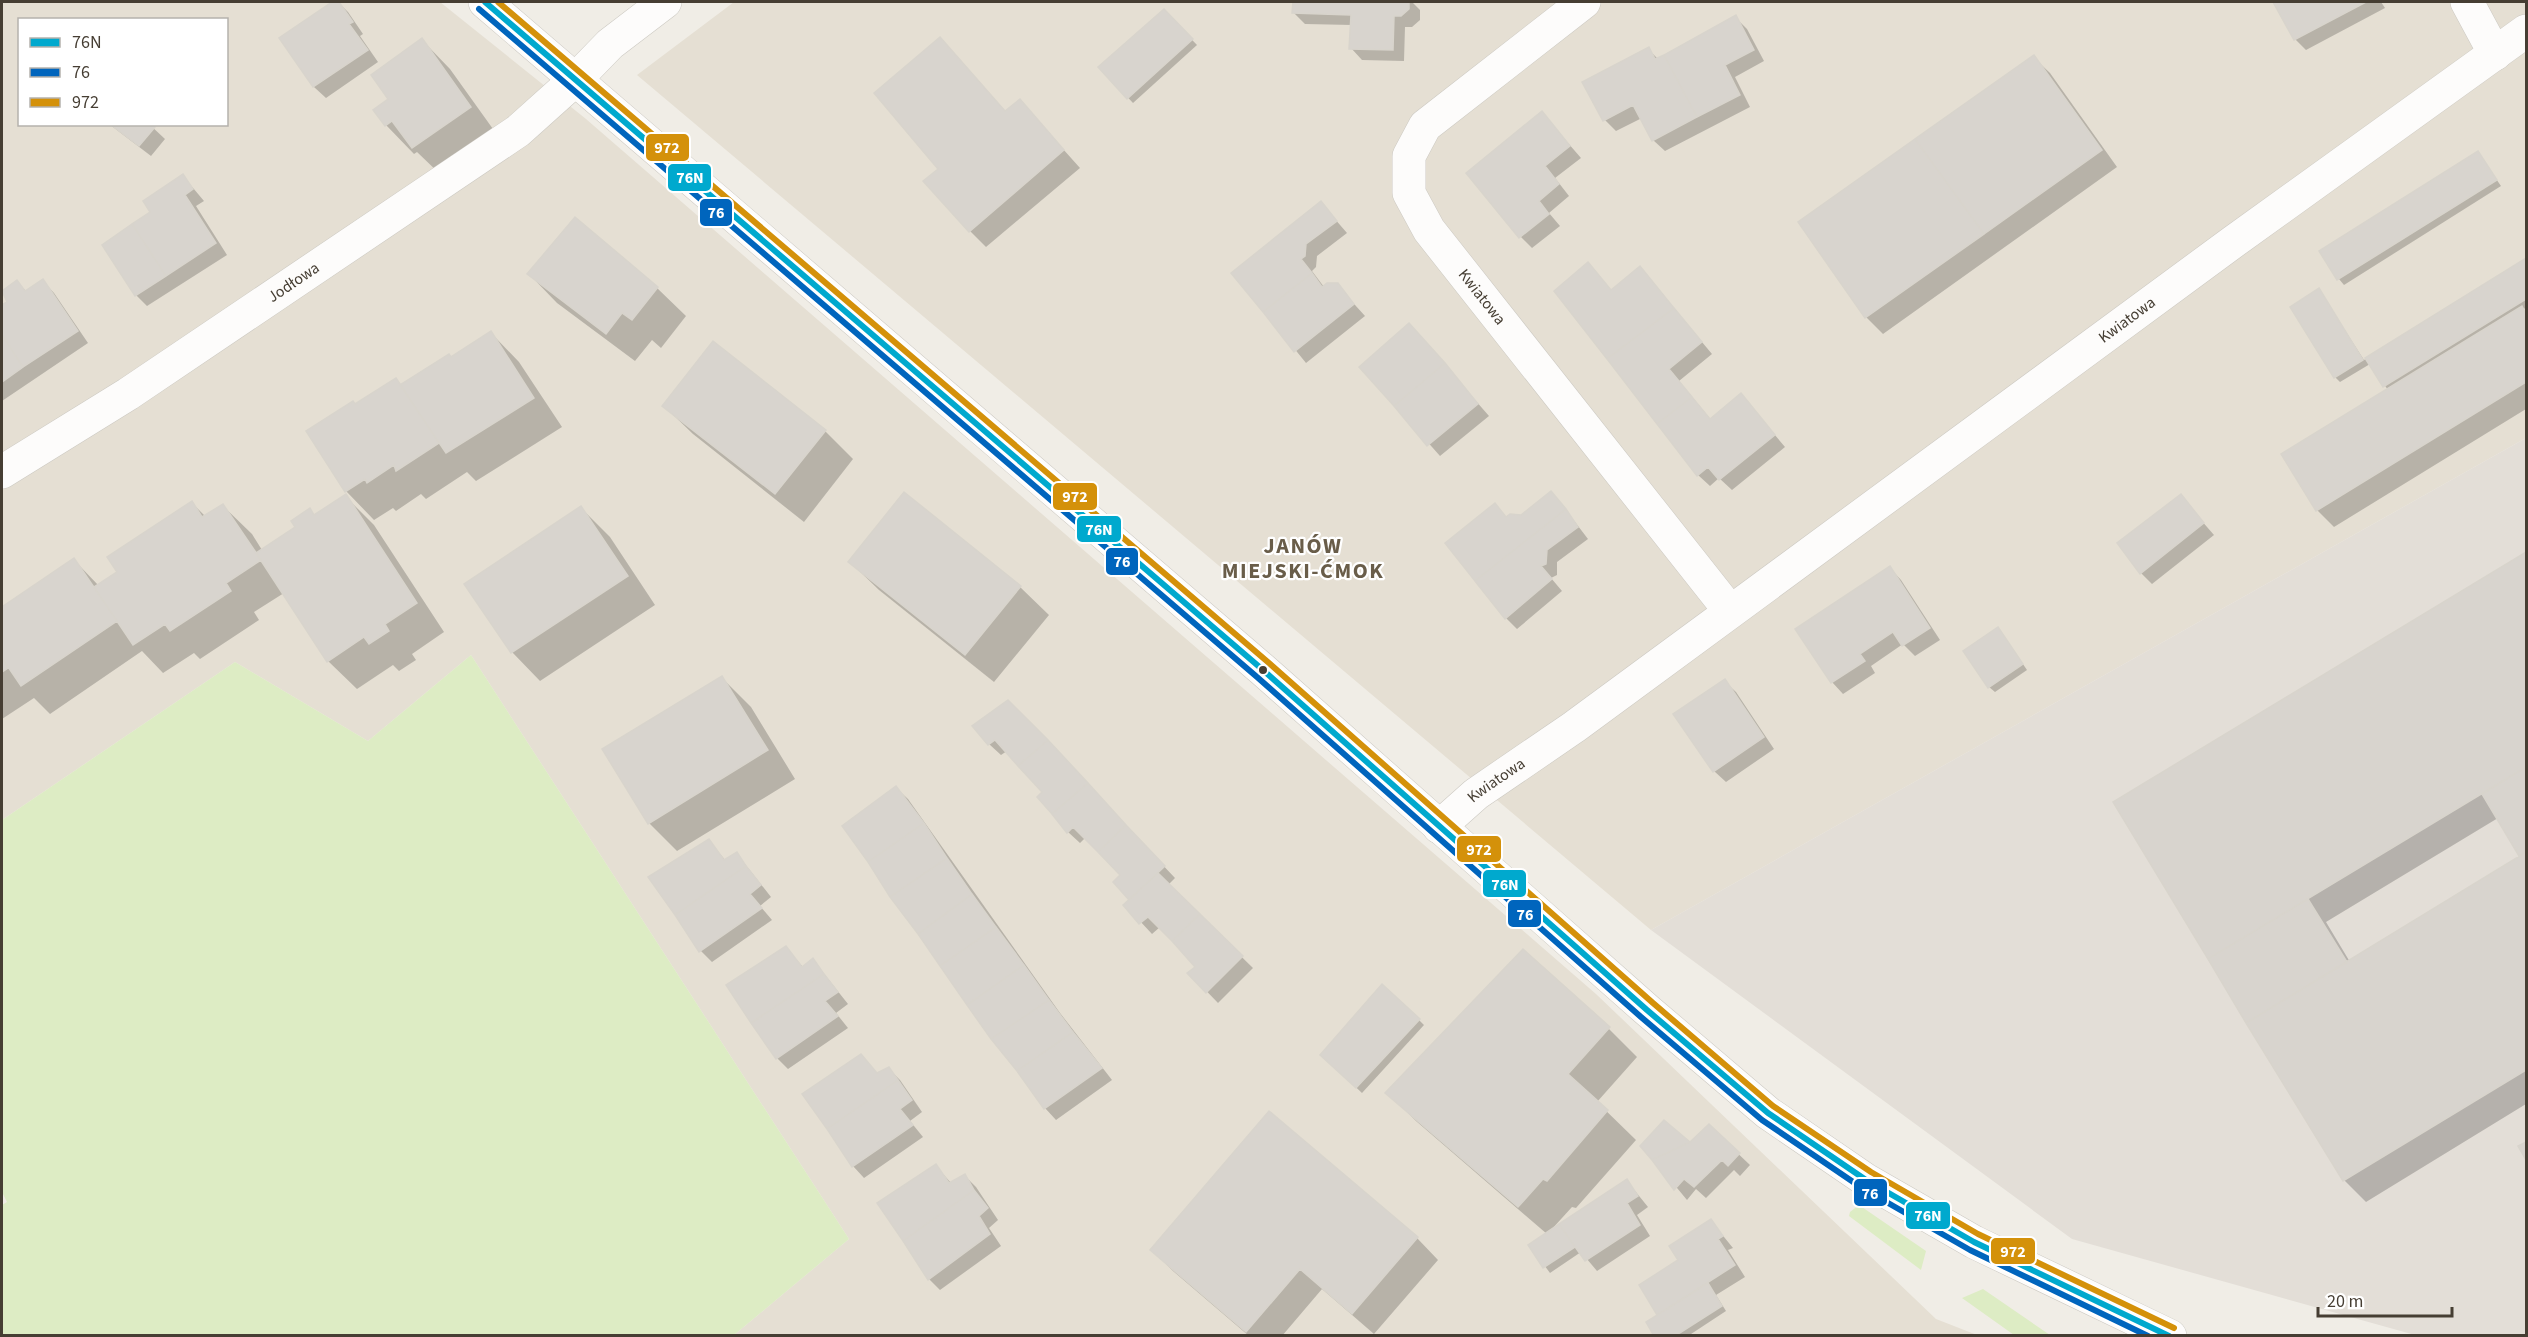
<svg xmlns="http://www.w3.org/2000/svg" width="2528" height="1337" viewBox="0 0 2528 1337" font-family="'Source Sans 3',sans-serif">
<rect width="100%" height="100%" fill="#f0ede6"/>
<!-- residential -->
<path fill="#e5dfd3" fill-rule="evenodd" d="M2,2H440L586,119L1596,994L1936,1319L1977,1335H734L849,1239L471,655L368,741L235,662L2,820ZM20,20H226V124H20Z
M734,2H2526V438L1651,930L637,75Z"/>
<!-- industrial -->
<path fill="#e3ded7" d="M2526,438V1335H2415L2072,1239L1651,930Z"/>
<!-- green -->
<path fill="#ddecc4" d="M471,655L849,1239L734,1335H2V1205L7,1202L2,1192V820L235,662L368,741Z
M1859,1205L1926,1251L1921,1270L1849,1216L1850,1212Z
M1983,1289L2050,1335H2014L1962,1298Z"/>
<!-- shadow -->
<path fill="#0003" fill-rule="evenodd" d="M335,2H338L348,12L363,34L360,36L378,62L326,98L314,87L281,39Z
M1294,2H1412L1420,10V20L1412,27H1405L1404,61L1362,60L1351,48L1352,25L1305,24L1294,13Z
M2275,2H2381L2385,8L2306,50L2295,39Z
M1164,11L1197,45L1133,103L1100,68Z
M1735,17L1747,29L1764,61L1735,77L1750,107L1665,151L1653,140L1642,118L1616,131L1605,120L1648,49L1658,59Z
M940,39L1006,112L1020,101L1080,168L986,247L970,231L941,169Z
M422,40L450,69L498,136L442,176L417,152L414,154L386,125L390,100Z
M2033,57L2050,73L2117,167L1883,334L1866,317L1800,222Z
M1542,113L1581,158L1555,178L1569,196L1549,213L1560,226L1532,248L1521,237Z
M109,124H149L165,139L151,156Z
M2478,153L2501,186L2344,285L2339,279L2321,252Z
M183,176L204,201L196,206L227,255L147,306L136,295L153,213Z
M1321,203L1347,233L1317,256L1316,267L1312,271L1324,287L1337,285L1365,316L1306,363L1233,273Z
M575,219L657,288L686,316L661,348L652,340L635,361L557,303L529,274Z
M2526,260V307L2523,310L2526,313V409L2334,527L2317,510L2283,455L2388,390L2370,364L2340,382L2335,377L2319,290L2364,360Z
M1588,264L1612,291L1640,268L1712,354L1679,381L1711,420L1741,395L1785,447L1732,490L1719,478L1710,486L1698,475Z
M43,281L54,293L88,343L2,401V307L9,302L17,282L27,292Z
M491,333L519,362L562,427L476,481L467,472L426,499L421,494L396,511L393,508L374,520L346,491L356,406L401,386L451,359Z
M1420,337L1489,416L1440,456L1361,367Z
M664,406L825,431L853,459L804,522L693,434Z
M345,496L374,525L444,632L412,654L416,660L399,671L393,665L357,689L328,661L284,593L254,612L259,620L200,659L194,653L163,673L142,651L50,714L34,698L2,719V609L74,560L99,586L119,572L192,503L206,517L223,506L252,534L262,550L297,527L310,510L315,516Z
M2180,496L2214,535L2152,584L2141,573Z
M1562,505L1588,539L1557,562V575L1551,578L1562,591L1517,629L1506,618L1507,518L1521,517Z
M581,508L610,537L655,605L540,681L512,652Z
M2526,554V1104L2366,1202L2344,1180L2115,803ZM2498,818L2520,856L2350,962L2326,922Z
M850,562L1020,587L1049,615L994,682L879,590Z
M1890,568L1901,580L1940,640L1915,656L1903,644L1871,666L1875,673L1843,694L1832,682Z
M2003,635L2027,670L1995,692L1989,687Z
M722,678L751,707L795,779L677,851L649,823Z
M1724,681L1736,692L1774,749L1726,782L1714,771Z
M1019,713L1175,878L1168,885L1253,968L1218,1003L1189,973L1197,967L1160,927L1152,934L1125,905L1131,900L1122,875L1086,837L1080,843L1068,832L1044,793L1007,751L1001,755L989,744Z
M896,788L908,799L1060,1013L1112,1080L1056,1120L1045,1108L844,826Z
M709,841L726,861L737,854L771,897L760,906L772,920L712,962L701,951Z
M786,948L803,967L813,960L848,1004L836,1013L848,1028L788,1069L777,1058Z
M1419,1020L1424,1025L1362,1093L1327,1060Z
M1609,1029L1637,1057L1597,1102L1636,1140L1576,1208L1572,1207L1552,1229L1559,1226L1564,1230L1627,1181L1648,1207L1637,1215L1650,1236L1597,1271L1581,1252L1550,1273L1530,1246L1547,1234L1416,1121L1388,1093Z
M889,1069L900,1080L922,1112L910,1121L923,1137L864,1178L853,1166L878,1074Z
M1709,1126L1750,1165L1740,1176L1734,1170L1706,1198L1696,1189L1687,1200L1653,1159L1690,1144Z
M936,1166L951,1183L965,1176L976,1187L998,1220L989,1228L1001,1246L940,1290L929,1279Z
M1711,1221L1733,1248L1728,1250L1745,1277L1716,1295L1726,1311L1688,1336H1656L1658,1314L1680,1260Z
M1417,1238L1438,1260L1374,1334L1322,1289L1282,1336H1249L1173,1271L1152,1250Z"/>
<!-- building -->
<path fill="#d8d4ce" stroke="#d8d4cc" stroke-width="1.5" d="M332,2H339L353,22L349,24L368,50L313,87L279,38Z
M1293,2H1409V9L1401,16H1394L1393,50L1349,49L1351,15L1292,13Z
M2273,2H2366L2294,40Z
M1164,9L1193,39L1127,99L1098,67Z
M1736,15L1754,50L1725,65L1740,95L1697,117L1664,55Z
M940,37L1005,111L1020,99L1064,150L969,232L923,181L938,169L874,93Z
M422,38L471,107L412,148L392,121L385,126L373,110L388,99L371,75Z
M1649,47L1655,59L1664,55L1697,117L1652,141L1633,105L1603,121L1582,82Z
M2034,55L2102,150L1984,234L1915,139Z
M1542,111L1570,146L1545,166L1559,184L1539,201L1549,214L1519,238L1466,173Z
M110,124H152L155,127L139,146Z
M1915,139L1984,234L1865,318L1798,222Z
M2478,151L2497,180L2337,280L2319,251Z
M183,174L193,189L185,195L216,243L166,276L132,224L150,212L143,201Z
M1321,201L1337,221L1306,244L1305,256L1301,259L1312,273L1263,312L1231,273Z
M575,217L658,287L632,320L622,313L606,334L527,274Z
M132,224L166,276L135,296L102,245Z
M2526,258V299L2383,387L2365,358Z
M1588,262L1611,290L1640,266L1674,308L1607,359L1554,291Z
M1312,273L1322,287L1327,283H1338L1354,304L1294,352L1263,312Z
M43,279L78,331L23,367L2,335V305L7,302L2,291L17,280L25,291Z
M2319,288L2363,360L2334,378L2290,307Z
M2522,306L2526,314V382L2316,511L2281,454Z
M1674,308L1702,342L1669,369L1692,397L1657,424L1607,359Z
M1409,323L1445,363L1394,406L1359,367Z
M491,331L534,398L446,453L400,385L449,354L451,357Z
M2,335L23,367L2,382Z
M713,341L826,430L775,494L662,406Z
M1445,363L1478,404L1427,446L1394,406Z
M396,378L439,443L396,471L394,465L367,483L365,479L345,492L306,431L353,401L355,404Z
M1741,393L1775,435L1719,480L1708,467L1697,476L1657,424L1692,397L1710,419Z
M1551,491L1566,509L1475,581L1445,543L1495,503L1506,517L1510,514L1521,515Z
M904,492L1021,586L965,655L848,562Z
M346,494L417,603L385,624L389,631L369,644L364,637L327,662L256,553L295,527L291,521L310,508L314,515Z
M2181,494L2204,523L2140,574L2117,543Z
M192,501L202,517L223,504L261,560L226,583L231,591L170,631L165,624L133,645L94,587L117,572L107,557Z
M581,506L628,576L511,653L464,584Z
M1566,509L1578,527L1547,550L1546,564L1541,566L1552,579L1505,619L1475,581Z
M2526,552V767L2208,959L2113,802Z
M74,558L117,621L21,686L2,658V607Z
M1890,566L1930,628L1902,646L1893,632L1860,654L1865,661L1831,683L1795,629Z
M1998,627L2023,664L1988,688L1963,651Z
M2,658L8,668L2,672Z
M722,676L768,750L648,824L602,749Z
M1725,679L1764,737L1713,772L1673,714Z
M1008,700L1048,740L1018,766L995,740L988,745L972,726Z
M1048,740L1088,783L1052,814L1037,797L1042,792L1018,766Z
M2526,767V852L2519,856L2482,794Z
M1088,783L1126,825L1098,852L1073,827L1067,833L1052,814Z
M896,786L924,823L868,862L842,826Z
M924,823L947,858L890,897L868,862Z
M1126,825L1165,866L1129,900L1113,882L1120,875L1098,852Z
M709,839L724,860L737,852L746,866L675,915L648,877Z
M2526,852V1070L2343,1181L2246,1023Z
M947,858L972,894L918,934L890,897Z
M746,866L761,885L750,894L762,908L699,952L675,915Z
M1158,873L1200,914L1172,941L1148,917L1139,924L1123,905Z
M972,894L996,927L940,966L918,934Z
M2308,899L2347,962L2246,1023L2208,959Z
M1200,914L1243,956L1206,993L1187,973L1195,967L1172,941Z
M996,927L1024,965L967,1005L940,966Z
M786,946L802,967L813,958L824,974L751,1023L726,985Z
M1523,949L1610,1027L1568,1074L1608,1110L1547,1181L1543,1179L1518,1207L1385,1093Z
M1024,965L1049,1000L991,1039L967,1005Z
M824,974L838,992L825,1001L838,1016L776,1059L751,1023Z
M1382,984L1420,1019L1356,1088L1320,1055Z
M1049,1000L1073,1032L1017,1071L991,1039Z
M1073,1032L1102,1068L1044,1109L1017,1071Z
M861,1054L877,1073L889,1067L898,1080L827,1129L802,1094Z
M898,1080L912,1100L900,1109L913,1125L852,1167L827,1129Z
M1269,1111L1418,1237L1352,1314L1300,1269L1246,1332L1150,1250Z
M1664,1120L1690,1142L1652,1160L1640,1146Z
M1709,1124L1740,1153L1728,1166L1722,1160L1694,1187L1684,1179L1674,1190L1652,1160L1690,1142Z
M2526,1142V1160L2518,1146Z
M936,1164L949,1183L965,1174L974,1190L903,1241L877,1203Z
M1627,1179L1638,1196L1627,1203L1640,1225L1585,1261L1559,1224Z
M974,1190L988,1208L979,1216L990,1234L928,1280L903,1241Z
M1711,1219L1723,1236L1718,1239L1735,1265L1657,1315L1639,1285L1678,1260L1669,1246Z
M1559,1224L1575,1247L1543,1268L1528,1245Z
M1708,1283L1722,1306L1675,1336H1654L1646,1322Z"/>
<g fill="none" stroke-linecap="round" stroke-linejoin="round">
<defs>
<g id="minor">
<path id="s1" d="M1584,2L1425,126L1409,156V193L1429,230L1730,611"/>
<path d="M2467,2L2495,54"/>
<path id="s2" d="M2,472L128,394L518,131L576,79L610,44L665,2"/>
<path id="s3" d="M1439,827L1476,794L1574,727L2233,242L2526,31"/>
</g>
<path id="tertiary" d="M485,2L1263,670L1647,1010L1768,1113L1866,1180L1974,1242L2170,1336"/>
</defs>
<!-- minor casing -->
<use href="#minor" stroke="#ccc9c2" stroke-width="34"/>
<!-- tertiary casing -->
<use href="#tertiary" stroke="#ccc9c2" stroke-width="34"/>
<!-- minor -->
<use href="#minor" stroke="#fdfcfb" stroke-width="33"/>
<!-- tertiary -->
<use href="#tertiary" stroke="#fdfcfb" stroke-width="33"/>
<defs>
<path id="bus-1" d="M485,2L1263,670L1647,1010L1768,1113L1866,1180L1974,1242L2169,1336"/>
<path id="bus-2" d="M479,9L1257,677L1641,1017L1762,1120L1862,1188L1970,1250L2148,1336"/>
<path id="bus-3" d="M498,2L1269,663L1653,1003L1773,1106L1871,1172L1978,1234L2174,1328"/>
</defs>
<!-- bus-1 casing -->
<use href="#bus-1" stroke="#fff" stroke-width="10"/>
<!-- bus-2 casing -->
<use href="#bus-2" stroke="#fff" stroke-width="10"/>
<!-- bus-3 casing -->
<use href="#bus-3" stroke="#fff" stroke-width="10"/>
<!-- bus-1 -->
<use href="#bus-1" stroke="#00a9ce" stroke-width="6"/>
<!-- bus-2 -->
<use href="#bus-2" stroke="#0065bd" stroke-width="6"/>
<!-- bus-3 -->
<use href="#bus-3" stroke="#d4910a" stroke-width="6"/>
</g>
<!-- markers -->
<circle fill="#463e33" stroke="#fff" stroke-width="2" cx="1263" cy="670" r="5"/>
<g text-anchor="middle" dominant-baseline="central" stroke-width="4.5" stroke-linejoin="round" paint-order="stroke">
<!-- street labels -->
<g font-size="16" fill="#463e33" stroke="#fff">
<text stroke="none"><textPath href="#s2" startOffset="348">Jodłowa</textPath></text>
<text stroke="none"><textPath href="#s1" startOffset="400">Kwiatowa</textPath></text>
<text stroke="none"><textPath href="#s3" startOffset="855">Kwiatowa</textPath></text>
<text stroke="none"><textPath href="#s3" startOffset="74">Kwiatowa</textPath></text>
</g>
<!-- district labels -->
<g font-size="22" font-weight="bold" letter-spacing="1.5" fill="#695d49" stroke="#fff">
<text x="1303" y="546">JANÓW<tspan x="1303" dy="25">MIEJSKI-ĆMOK</tspan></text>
</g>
</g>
<g stroke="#fff" stroke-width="2">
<rect x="645" y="133" width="45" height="29" rx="6" fill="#d4910a"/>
<rect x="667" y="163" width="45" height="29" rx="6" fill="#00a9ce"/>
<rect x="699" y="198" width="34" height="29" rx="6" fill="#0065bd"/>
<rect x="1052" y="482" width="46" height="29" rx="6" fill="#d4910a"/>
<rect x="1076" y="515" width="46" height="28" rx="6" fill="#00a9ce"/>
<rect x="1105" y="547" width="34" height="29" rx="6" fill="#0065bd"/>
<rect x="1456" y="835" width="46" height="28" rx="6" fill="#d4910a"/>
<rect x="1482" y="869" width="45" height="29" rx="6" fill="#00a9ce"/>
<rect x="1507" y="899" width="35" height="29" rx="6" fill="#0065bd"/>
<rect x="1853" y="1178" width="35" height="29" rx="6" fill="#0065bd"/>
<rect x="1905" y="1201" width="46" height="29" rx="6" fill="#00a9ce"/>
<rect x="1990" y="1237" width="46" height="28" rx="6" fill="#d4910a"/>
</g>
<g font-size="16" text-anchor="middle" font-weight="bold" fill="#fff">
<text x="667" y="153">972</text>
<text x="690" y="183">76N</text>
<text x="716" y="218">76</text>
<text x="1075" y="502">972</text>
<text x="1099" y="535">76N</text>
<text x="1122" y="567">76</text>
<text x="1479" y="855">972</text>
<text x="1505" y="890">76N</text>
<text x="1525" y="920">76</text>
<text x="1870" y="1199">76</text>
<text x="1928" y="1221">76N</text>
<text x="2013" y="1257">972</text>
</g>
<!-- border -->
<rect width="2528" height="1337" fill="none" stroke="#463e33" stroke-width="6"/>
<!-- legend -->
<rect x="18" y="18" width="210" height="108" fill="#ffffff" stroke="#b5b2ad" stroke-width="1.5"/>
<rect x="30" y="38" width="30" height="9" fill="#00a9ce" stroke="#b5b2ad" stroke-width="1.5"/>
<text x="72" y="48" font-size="18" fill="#463e33">76N</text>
<rect x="30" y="68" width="30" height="9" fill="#0065bd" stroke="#b5b2ad" stroke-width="1.5"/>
<text x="72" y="78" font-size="18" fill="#463e33">76</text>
<rect x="30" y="98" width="30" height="9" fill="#d4910a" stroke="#b5b2ad" stroke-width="1.5"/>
<text x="72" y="108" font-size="18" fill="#463e33">972</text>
<!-- scale -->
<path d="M2318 1307v9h134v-9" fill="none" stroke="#463e33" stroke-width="3"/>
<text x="2327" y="1307" font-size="18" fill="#463e33" stroke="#ffffff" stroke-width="4.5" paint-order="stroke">20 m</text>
</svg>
